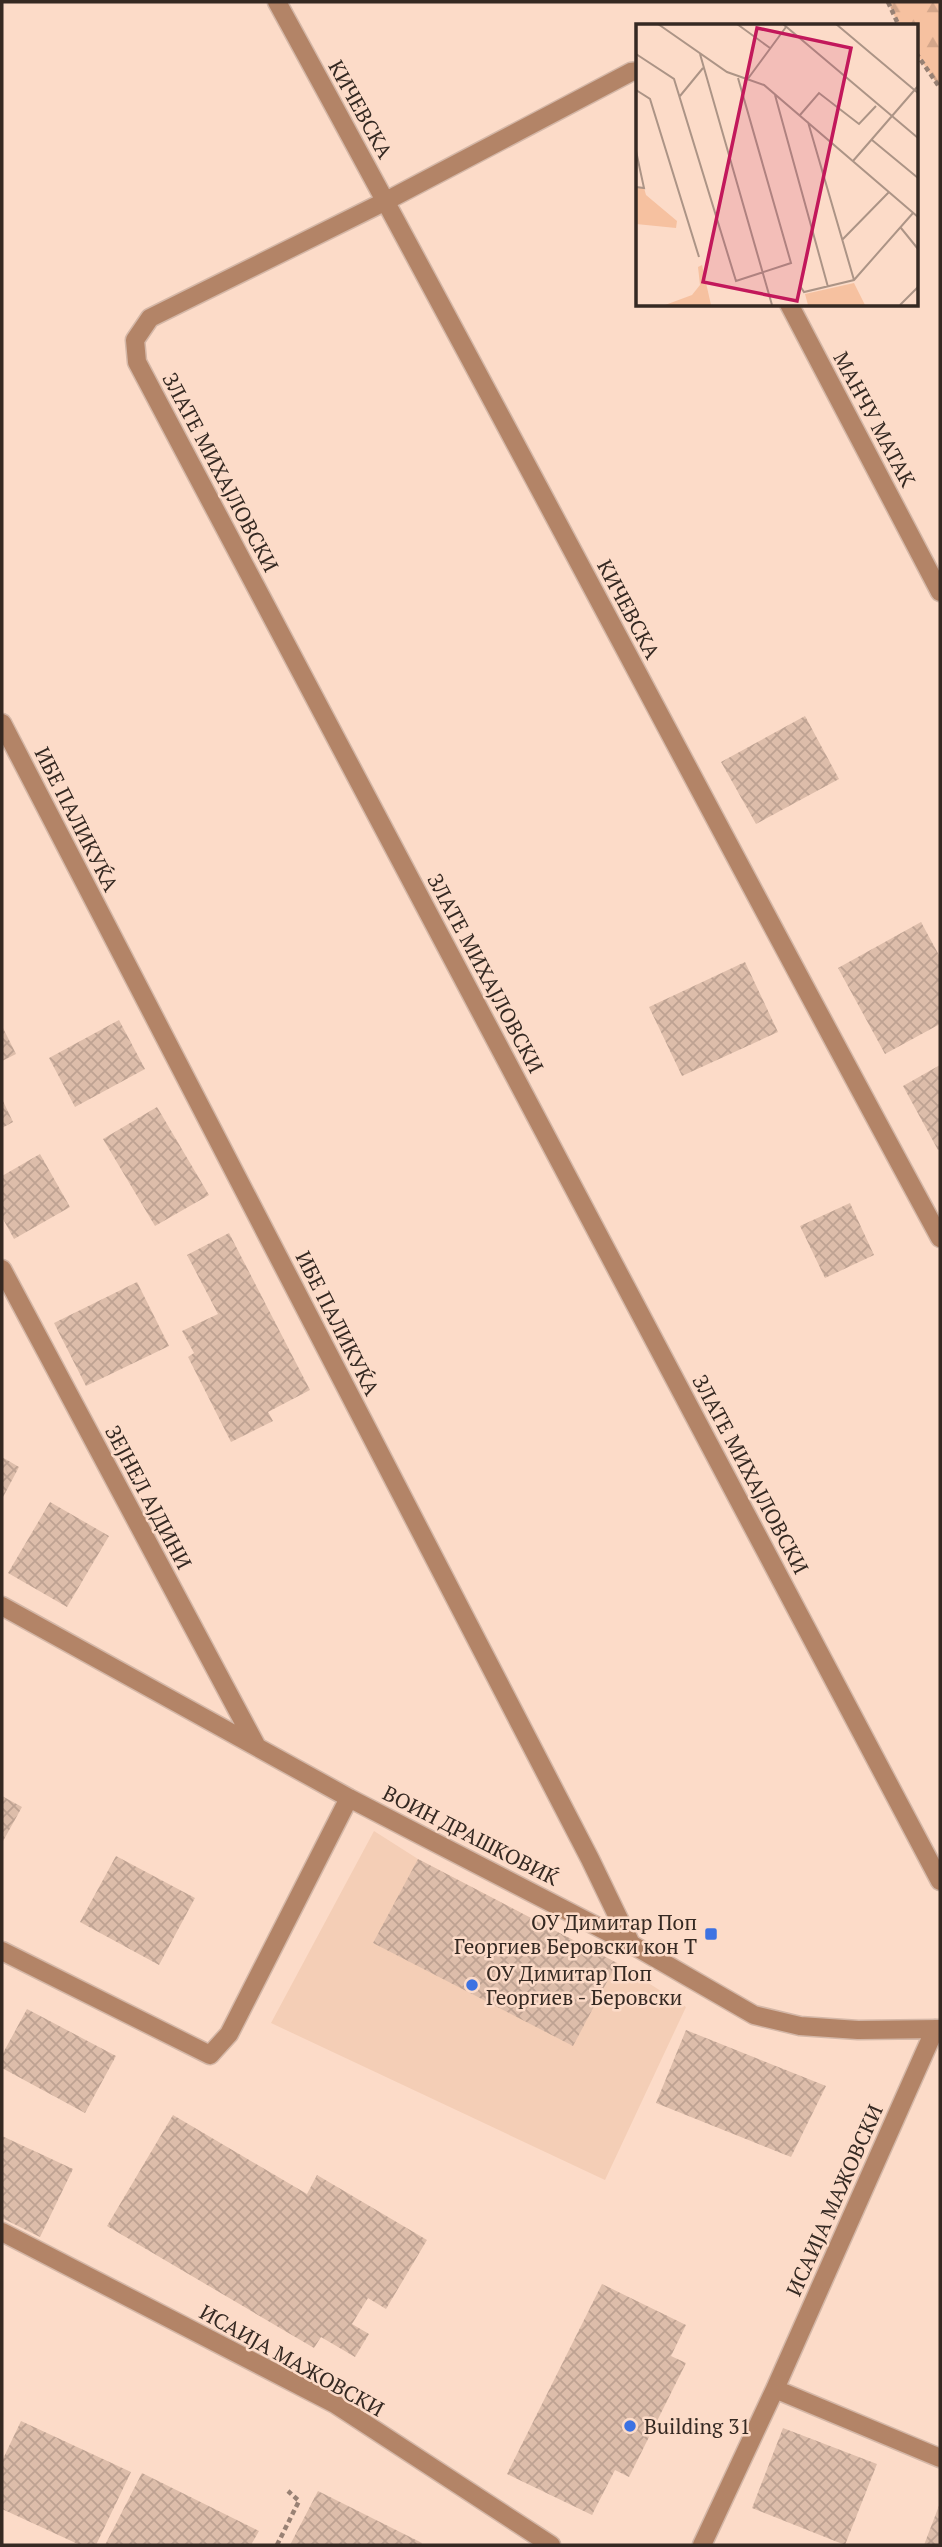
<svg xmlns="http://www.w3.org/2000/svg" width="942" height="2547" viewBox="0 0 942 2547" font-family="'PT Serif',serif">
<defs>
<pattern id="forest-firs" width="22" height="20" patternUnits="userSpaceOnUse" patternTransform="scale(1.75)"><rect width="22" height="20" fill="#f6c1a0"/><path d="M5 1l3.5 6h-7zM16 11l3.5 6h-7z" fill="#d4a68a"/></pattern>
<pattern id="building-cross-hatch" width="8" height="8" patternUnits="userSpaceOnUse" patternTransform="scale(1.75)"><rect width="8" height="8" fill="#ddbdaa"/><path d="M0 0l8 8M0 8l8-8" fill="none" stroke="#bea292"/></pattern>
</defs>
<rect width="100%" height="100%" fill="#fcdbc8"/>
<!-- built -->
<path fill="#f4ceb6" d="M374,1831L418,1859L617,1963L686,2007L605,2180L271,2023Z"/>
<!-- forest -->
<path fill="url(#forest-firs)" d="M888,2H940V88L916,53V26H899Z"/>
<!-- building -->
<path fill="url(#building-cross-hatch)" d="M805,716L839,779L756,824L721,762Z
M921,922L940,957V1024L885,1054L838,968Z
M745,962L778,1032L682,1076L649,1007Z
M119,1020L145,1069L75,1107L49,1058Z
M2,1026L16,1054L2,1061Z
M940,1065V1149L938,1150L903,1086Z
M2,1099L13,1122L2,1128Z
M157,1107L209,1195L155,1226L103,1139Z
M40,1154L70,1207L14,1239L2,1217V1176Z
M850,1203L874,1255L825,1278L800,1226Z
M229,1233L310,1390L268,1412L273,1421L231,1442L188,1357L194,1353L182,1331L218,1314L187,1255Z
M137,1282L169,1346L86,1386L54,1323Z
M2,1457L19,1467L2,1499Z
M50,1502L109,1536L67,1607L8,1573Z
M2,1796L22,1807L2,1843Z
M116,1856L195,1898L159,1965L80,1922Z
M418,1859L617,1963L573,2046L373,1943Z
M27,2009L116,2056L85,2113L2,2068V2055Z
M686,2030L826,2086L791,2157L656,2103Z
M173,2115L307,2194L317,2175L427,2240L386,2309L368,2298L352,2324L369,2334L355,2357L321,2337L314,2348L107,2226Z
M2,2136L73,2169L40,2237L2,2218Z
M602,2284L686,2325L671,2356L686,2363L629,2477L615,2470L592,2515L507,2474Z
M21,2421L131,2472L96,2545H80L2,2509V2461Z
M783,2428L877,2464L845,2545L752,2508Z
M142,2473L259,2531L251,2545H105Z
M318,2491L422,2543L421,2545H290Z
M940,2503V2545H924Z"/>
<g fill="none" stroke-linecap="round" stroke-linejoin="round">
<defs>
<path id="minor" d="M277,2C502,412 717,827 940,1238
M638,71L631,72L386,201L150,318L135,340L137,362L940,1881
M789,304L940,592
M2,723L590,1859L631,1944
M2,1269L257,1747
M2,1606L349,1798L631,1944L754,2015L800,2026L858,2030L940,2029
M2,1951L210,2055L229,2034L349,1798
M2,2232L335,2404L551,2545
M775,2389L940,2458
M702,2545L775,2389L935,2029"/>
</defs>
<!-- minor casing -->
<use href="#minor" stroke="#d4b7a7" stroke-width="21"/>
<!-- path -->
<path stroke="#988174" stroke-width="4.5" stroke-dasharray="5 3.5" stroke-linecap="butt" d="M888,2L899,26
M916,53L940,88
M277,2545L299,2501L288,2491"/>
<!-- minor -->
<use href="#minor" stroke="#b38467" stroke-width="18"/>
</g>
<!-- markers -->
<g fill="#3d72e2" stroke="#fcdbc8" stroke-width="2.5">
<rect x="704" y="1927" width="14" height="14" rx="3.5"/>
<circle cx="472" cy="1985" r="7"/>
<circle cx="630" cy="2426" r="7"/>
</g>
<g text-anchor="middle" dominant-baseline="central" stroke-width="5" stroke-linejoin="round" paint-order="stroke">
<!-- street labels -->
<g font-size="21" fill="#352922" stroke="#fcdbc8">
<text transform="translate(361 109) rotate(61)">КИЧЕВСКА</text>
<text transform="translate(875 419) rotate(62)">МАНЧУ МАТАК</text>
<text transform="translate(221 472) rotate(62)">ЗЛАТЕ МИХАЈЛОВСКИ</text>
<text transform="translate(629 609) rotate(62)">КИЧЕВСКА</text>
<text transform="translate(77 819) rotate(63)">ИБЕ ПАЛИКУЌА</text>
<text transform="translate(486 973) rotate(62)">ЗЛАТЕ МИХАЈЛОВСКИ</text>
<text transform="translate(338 1323) rotate(63)">ИБЕ ПАЛИКУЌА</text>
<text transform="translate(751 1474) rotate(62)">ЗЛАТЕ МИХАЈЛОВСКИ</text>
<text transform="translate(149 1497) rotate(62)">ЗЕЈНЕЛ АЈДИНИ</text>
<text transform="translate(471 1835) rotate(27)">ВОИН ДРАШКОВИЌ</text>
<text transform="translate(834 2200) rotate(-66)">ИСАИЈА МАЖОВСКИ</text>
<text transform="translate(292 2360) rotate(29)">ИСАИЈА МАЖОВСКИ</text>
</g>
<!-- poi labels -->
<g font-size="21" fill="#352922" stroke="#fcdbc8" text-anchor="start">
<text x="697" y="1922" text-anchor="end">ОУ Димитар Поп<tspan x="697" dy="24">Георгиев Беровски кон Т</tspan></text>
<text x="486" y="1973">ОУ Димитар Поп<tspan x="486" dy="24">Георгиев - Беровски</tspan></text>
<text x="644" y="2426">Building 31</text>
</g>
</g>
<!-- overview -->
<g transform="translate(636 24)">
<rect width="282" height="282" fill="#fcdbc8"/>
<path d="M0,163L8,164L10,171L41,197L40,204L0,200Z" fill="#f6c1a0"/>
<path d="M66,241L75,281H29L56,271L64,261L62,243Z" fill="#f6c1a0"/>
<path d="M218,259L229,281H172L169,270Z" fill="#f6c1a0"/>
<path fill="none" stroke="#ac9486" stroke-width="2" d="M22,0L91,48L128,61L282,193M101,0L134,24M147,0L282,114M200,0L282,69M0,30L38,55L100,257L155,239L102,54M64,30L136,281M111,56L150,3M0,66L14,75L63,233M139,71L192,263M44,72L67,44M164,91L183,69L223,100L240,82M172,98L218,256M236,116L282,154M0,127L8,164L0,163M217,137L282,62M265,204L282,225M206,216L253,168M164,262L168,268L218,256L277,189M264,281L282,263"/>
<path fill="#c2185b" fill-opacity="0.15" stroke="#c2185b" stroke-width="3.5" d="M121,4L215,24L161,277L67,258Z"/>
<rect width="282" height="282" fill="none" stroke="#352922" stroke-width="3.5"/>
</g>
<!-- border -->
<rect width="942" height="2547" fill="none" stroke="#352922" stroke-width="7"/>
</svg>
